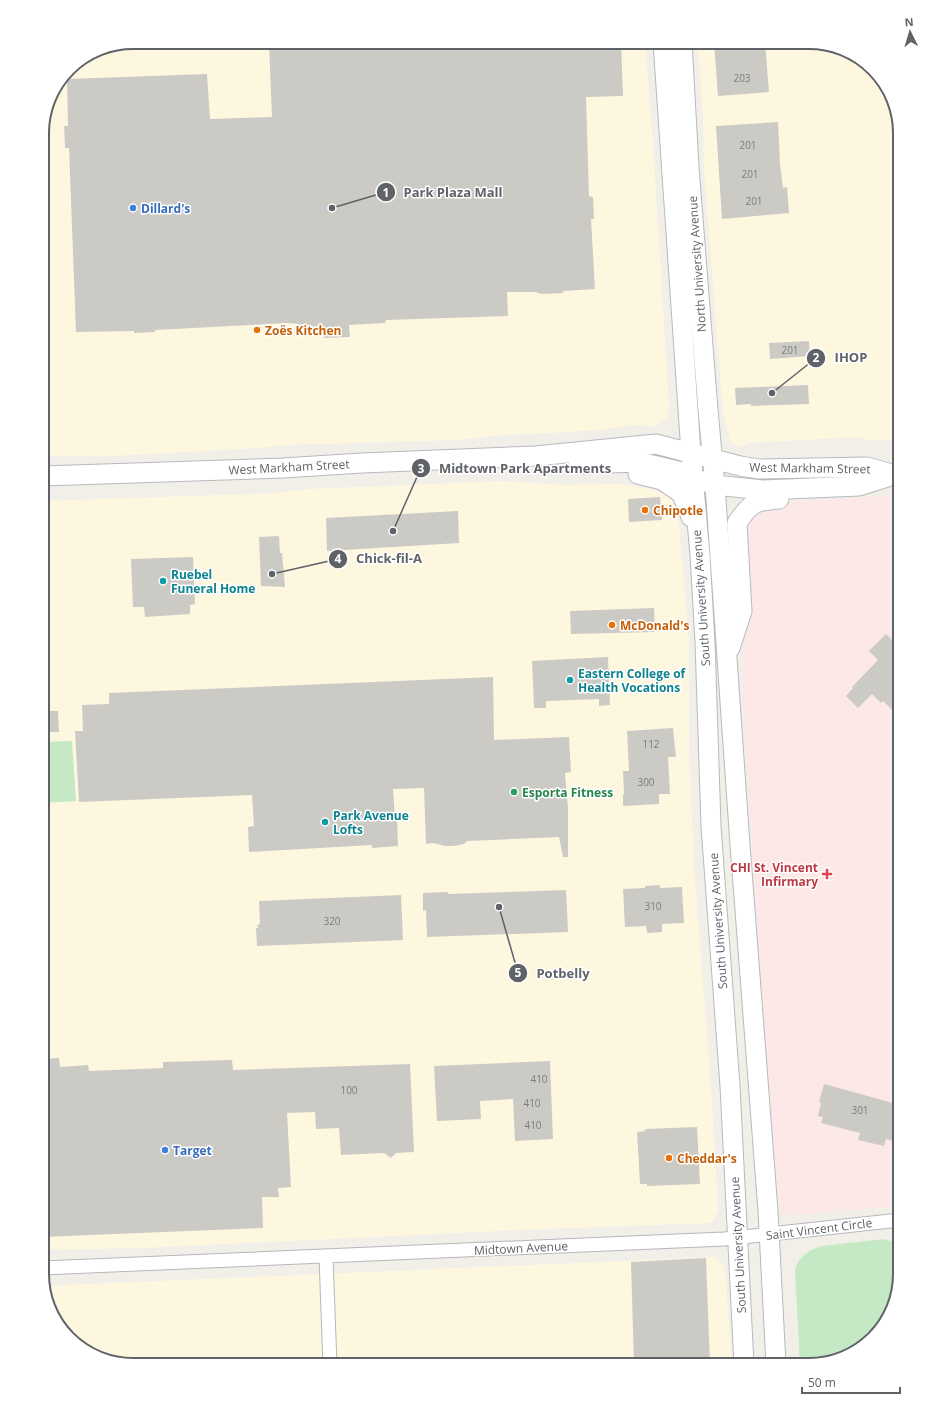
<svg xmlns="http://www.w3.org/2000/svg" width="942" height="1407" viewBox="0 0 942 1407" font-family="'Open Sans',sans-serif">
<rect width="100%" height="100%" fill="#f1efe8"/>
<!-- commercial -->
<path fill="#fef7e0" d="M133,42H645L654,159L669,406L666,418L652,427L636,425L598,430L533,434L502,435L460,440L283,445L259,448L111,456H42V128L49,98L69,69L99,49Z
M698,42H814L854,54L888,88L900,133V440H867L858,437L749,443L740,447L730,442L723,412L704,169L703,118Z
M505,481L563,485L619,484L650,489L664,493L670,496L678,514L689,643V750L694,867L711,1087L718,1211L711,1223L518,1230L143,1248L42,1250V501L278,493L309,489Z
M715,1257L725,1267L732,1365H128L87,1353L54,1319L45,1286Z"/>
<!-- medical -->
<path fill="#fce8e6" d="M900,495V1206L780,1216L764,1051L743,696L745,612L741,539L748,513L769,505L816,500Z"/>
<!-- green -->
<path fill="#c5e8c5" d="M72,741L76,801L42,803V742Z
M884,1239L900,1244V1274L888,1319L854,1353L809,1365H800L795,1269C800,1256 808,1250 822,1246Z"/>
<!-- building -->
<path fill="#cccac5" d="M269,42H621L623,96L586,97L589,196L593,197L594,219H591L595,289L563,291V293L542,294L538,293L536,292H507L508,316L386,320L385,323L349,325L350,337L324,338V326L301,327L300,324L287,323L155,330V332L134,333V331L76,332L69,148H65L64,126H68L67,79L207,74L210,119L272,117Z
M714,42H765L769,92L718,96Z
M778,122L780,164L783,188L787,187L789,213L722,219L716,126Z
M809,341L810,356L770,359L769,343Z
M808,385L809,404L751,406V404L736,405L735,388Z
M660,497L662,520L629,522L628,499Z
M458,511L459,543L327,551L326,518Z
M279,536L280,553H282L285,587L261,586L259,537Z
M193,557L195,604L190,605V614L145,617L144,607H133L131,559Z
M654,608L655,632L571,634L570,611Z
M886,634L900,648V717L883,701L881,703L872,694L858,708L846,696L853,688L852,687L878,660L869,651Z
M608,657L610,705L599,706V699L546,701V708H534L532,661Z
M493,677L494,740L569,737L571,772L565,773L568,808V857H563L559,837L467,841L464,844L453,846H445L433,843L426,844L424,788L393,789L395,818H397L398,846L372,848V845L249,852L248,827L254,826L252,795L79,802L75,731H83L82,705L109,704V693Z
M42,711H58L59,732H42Z
M673,728L676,757H668L670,794H659V804L623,806V794H624L623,771H629L627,731Z
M660,885V888L682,887L684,923L662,924V932L647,933L646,926L625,927L623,889L645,888V886Z
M566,890L568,932L427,937L426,910L423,911V893L448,892V894Z
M401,895L403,940L257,946L256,928H258L257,925L260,924L259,901Z
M59,1058L60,1067L88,1065L89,1071L163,1068V1062L232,1060L233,1070L410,1064L414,1152L396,1153L391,1158L384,1153L341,1155L339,1128L316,1129L315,1112L287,1113L291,1187L278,1188L279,1197H262L263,1228L42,1237V1059Z
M550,1061L553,1139L515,1141L513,1099L480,1101L481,1119L437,1121L434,1066Z
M824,1084L900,1105V1143L886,1139L884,1146L858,1140L860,1133L821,1123L823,1117L818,1116L821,1103L819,1102Z
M697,1127L700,1184L647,1186V1184H640L637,1132L645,1131V1129Z
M706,1258L710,1365H634L631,1262Z"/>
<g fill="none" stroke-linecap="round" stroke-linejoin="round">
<defs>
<path id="street" d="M326,1257L330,1365
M42,1268L724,1239L900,1220"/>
<path id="secondary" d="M663,42L691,453L700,555L705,642L711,826L730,1086L744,1365
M682,42L689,167L708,410L715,485L740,845L768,1211L776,1365
M578,464L640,462L678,471L693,478L715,485L763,490L859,486L897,474
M638,474L662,480L681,493L687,506L691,517
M42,476L283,468L362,463L536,456L656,444L740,466L759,469L867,467L895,475
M730,648L742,611L737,523C751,502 755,501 779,499"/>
</defs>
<!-- street casing -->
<use href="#street" stroke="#b5b8bc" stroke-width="15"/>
<!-- secondary casing -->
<use href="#secondary" stroke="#b6babf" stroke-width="21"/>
<!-- street -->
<use href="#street" stroke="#fff" stroke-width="13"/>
<!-- secondary -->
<use href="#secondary" stroke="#fff" stroke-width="19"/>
</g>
<!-- markers -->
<g fill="#3f7fe0" stroke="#fff" stroke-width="1.5">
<circle cx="133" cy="208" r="4"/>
<circle cx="165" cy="1150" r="4"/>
</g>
<g fill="#e8710a" stroke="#fff" stroke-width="1.5">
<circle cx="257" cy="330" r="4"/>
<circle cx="645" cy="510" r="4"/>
<circle cx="612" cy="625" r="4"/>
<circle cx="669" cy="1158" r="4"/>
</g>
<g fill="#0f9aa8" stroke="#fff" stroke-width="1.5">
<circle cx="163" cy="581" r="4"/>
<circle cx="570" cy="680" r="4"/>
<circle cx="325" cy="822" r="4"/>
</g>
<circle fill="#2e9e5b" stroke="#fff" stroke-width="1.5" cx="514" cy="792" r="4"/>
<path fill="#e0444e" stroke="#fff" stroke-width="1.5" d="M825 868h4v4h4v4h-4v4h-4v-4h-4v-4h4z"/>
<g text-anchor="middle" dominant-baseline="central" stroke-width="3" stroke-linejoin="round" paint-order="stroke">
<!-- number labels -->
<g font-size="10" fill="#7a7d7f">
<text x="742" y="78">203</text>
<text x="748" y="145">201</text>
<text x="750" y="174">201</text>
<text x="754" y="201">201</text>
<text x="790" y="350">201</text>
<text x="651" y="744">112</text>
<text x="646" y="782">300</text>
<text x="653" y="906">310</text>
<text x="332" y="921">320</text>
<text x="539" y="1079">410</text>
<text x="349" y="1090">100</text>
<text x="532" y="1103">410</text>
<text x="860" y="1110">301</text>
<text x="533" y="1125">410</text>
</g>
<!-- shop labels -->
<g font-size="12" font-weight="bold" fill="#366cbe" stroke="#fff" text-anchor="start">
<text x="141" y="208">Dillard's</text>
<text x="173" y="1150">Target</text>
</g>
<!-- street labels -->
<g font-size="12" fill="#5f6368" stroke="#fff">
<text transform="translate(697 264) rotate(-94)">North University Avenue</text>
<text transform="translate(289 467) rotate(-3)">West Markham Street</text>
<text transform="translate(810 468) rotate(1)">West Markham Street</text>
<text transform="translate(701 598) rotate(-94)">South University Avenue</text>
<text transform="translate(718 921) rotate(-94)">South University Avenue</text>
<text transform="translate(819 1229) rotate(-7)">Saint Vincent Circle</text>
<text transform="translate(738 1245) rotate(-93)">South University Avenue</text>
<text transform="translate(521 1248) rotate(-3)">Midtown Avenue</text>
</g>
<!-- food labels -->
<g font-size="12" font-weight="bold" fill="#c56008" stroke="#fff" text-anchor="start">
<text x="265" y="330">Zoës Kitchen</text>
<text x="653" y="510">Chipotle</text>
<text x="620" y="625">McDonald's</text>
<text x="677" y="1158">Cheddar's</text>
</g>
<!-- culture labels -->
<g font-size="12" font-weight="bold" fill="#0d838f" stroke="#fff" text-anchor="start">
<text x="171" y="574">Ruebel<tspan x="171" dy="14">Funeral Home</tspan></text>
<text x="578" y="673">Eastern College of<tspan x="578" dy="14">Health Vocations</tspan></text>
<text x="333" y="815">Park Avenue<tspan x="333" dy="14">Lofts</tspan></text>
</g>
<!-- leisure labels -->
<g font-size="12" font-weight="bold" fill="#27864d" stroke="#fff" text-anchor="start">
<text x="522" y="792">Esporta Fitness</text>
</g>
<!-- health labels -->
<g font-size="12" font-weight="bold" fill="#be3a42" stroke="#fff" text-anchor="end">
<text x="818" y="867">CHI St. Vincent<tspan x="818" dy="14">Infirmary</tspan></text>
</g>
</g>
<!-- crop -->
<path d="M0 0H942V1407H0ZM133 49H809A84 84 0 0 1 893 133V1274A84 84 0 0 1 809 1358H133A84 84 0 0 1 49 1274V133A84 84 0 0 1 133 49Z" fill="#fff" fill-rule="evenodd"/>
<path fill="none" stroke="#5f6368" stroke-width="2" d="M133 49H809A84 84 0 0 1 893 133V1274A84 84 0 0 1 809 1358H133A84 84 0 0 1 49 1274V133A84 84 0 0 1 133 49Z"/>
<!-- callouts -->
<path fill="none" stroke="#5f6368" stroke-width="1.5" d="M332 208L386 192M772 393L816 358M393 531L421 468M272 574L338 559M499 907L518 973"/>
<g fill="#5f6368" stroke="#fff" stroke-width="1.5">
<circle cx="332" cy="208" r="4"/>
<circle cx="772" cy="393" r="4"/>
<circle cx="393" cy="531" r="4"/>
<circle cx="272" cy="574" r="4"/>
<circle cx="499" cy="907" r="4"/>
<circle cx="386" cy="192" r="10"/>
<circle cx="816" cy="358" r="10"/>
<circle cx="421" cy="468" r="10"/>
<circle cx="338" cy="559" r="10"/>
<circle cx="518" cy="973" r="10"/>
</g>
<g font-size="12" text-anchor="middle" font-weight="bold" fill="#fff">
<text x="386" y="197">1</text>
<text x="816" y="362">2</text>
<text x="421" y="473">3</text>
<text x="338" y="563">4</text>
<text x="518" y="977">5</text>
</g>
<g font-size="13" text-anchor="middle" font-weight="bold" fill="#5f6368" stroke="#fff" stroke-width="3" stroke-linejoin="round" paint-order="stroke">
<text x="453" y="197">Park Plaza Mall</text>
<text x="851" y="362">IHOP</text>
<text x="525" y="473">Midtown Park Apartments</text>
<text x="389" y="563">Chick-fil-A</text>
<text x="563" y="978">Potbelly</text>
</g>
<!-- north arrow -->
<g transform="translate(910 32) rotate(355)" stroke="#ffffff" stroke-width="3" paint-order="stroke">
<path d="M0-3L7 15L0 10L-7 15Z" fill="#5f6368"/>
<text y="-6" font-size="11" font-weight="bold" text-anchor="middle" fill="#5f6368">N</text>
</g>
<!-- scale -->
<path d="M802 1387v6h98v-6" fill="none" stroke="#5f6368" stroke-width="2"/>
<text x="808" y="1387" font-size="12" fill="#5f6368" stroke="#ffffff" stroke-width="3" paint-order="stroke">50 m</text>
</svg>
